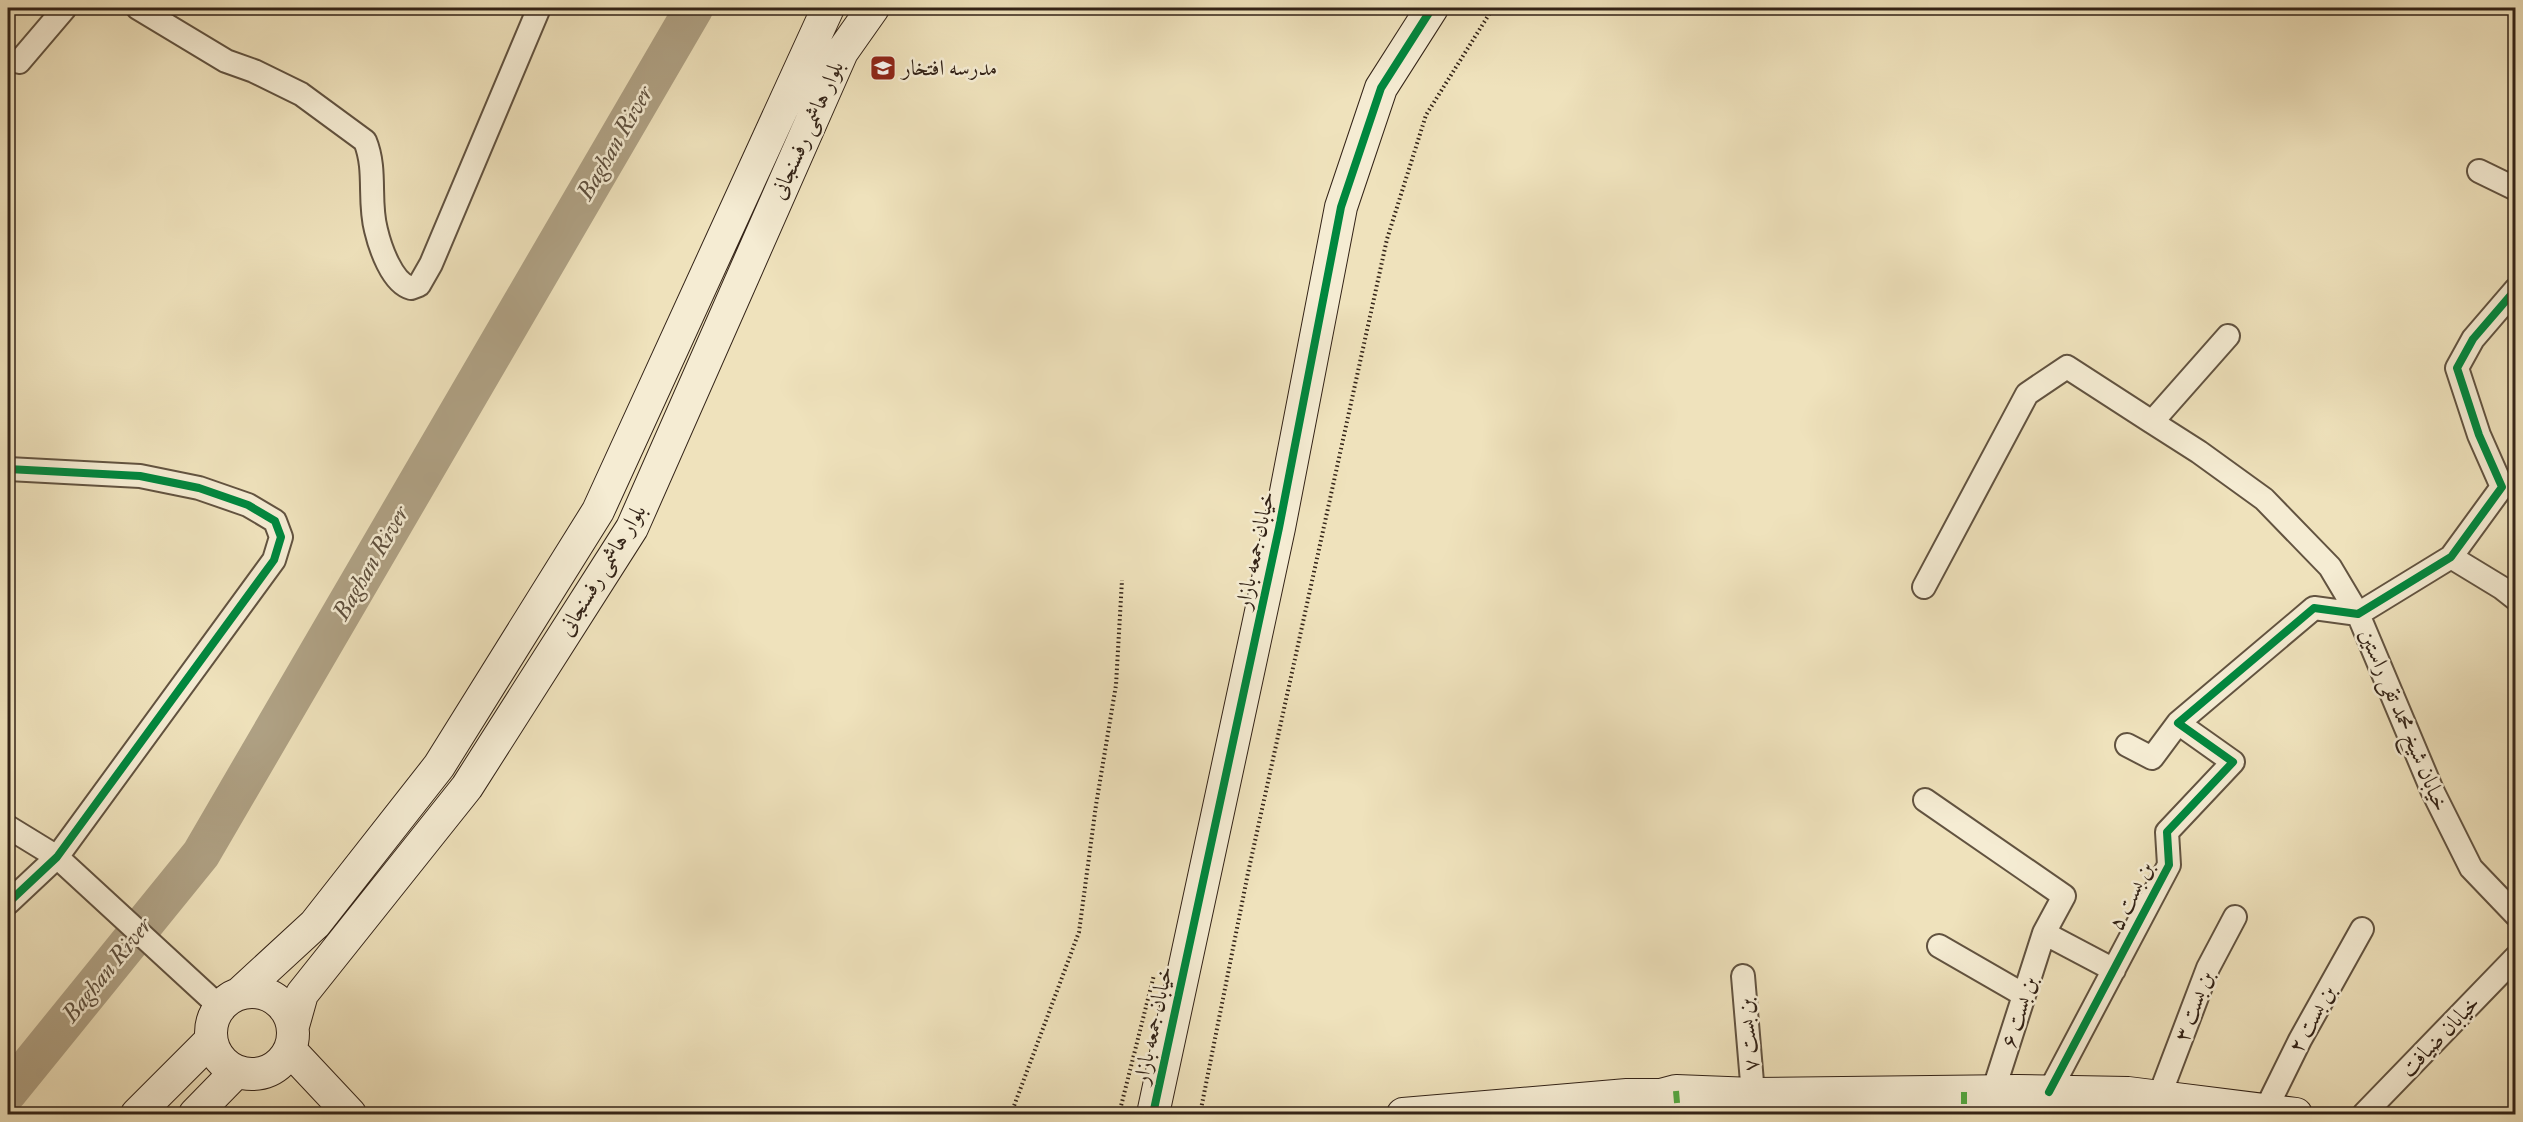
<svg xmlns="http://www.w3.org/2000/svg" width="2523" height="1122" viewBox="0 0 2523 1122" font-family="'IM FELL Double Pica',Amiri,serif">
<rect width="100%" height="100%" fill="#efe2bc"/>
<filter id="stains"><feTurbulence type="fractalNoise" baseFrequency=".00333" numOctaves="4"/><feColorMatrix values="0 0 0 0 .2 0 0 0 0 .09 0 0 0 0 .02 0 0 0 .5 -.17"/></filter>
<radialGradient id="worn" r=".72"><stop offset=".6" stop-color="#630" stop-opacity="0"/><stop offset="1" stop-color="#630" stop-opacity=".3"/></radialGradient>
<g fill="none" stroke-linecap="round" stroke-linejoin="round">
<!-- river -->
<path stroke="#afa184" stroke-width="39" d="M8,1092L201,854L694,8"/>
<defs>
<path id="street" d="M138,8L226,61L254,71L301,94L365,141C377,170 368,201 376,230C380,247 392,283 411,288L419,285L431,264L539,8
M19,62L65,8
M2479,171L2516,189
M2228,336L2152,422L2199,452L2264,499L2330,567L2358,614L2432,790L2471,868L2516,915
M8,469L140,476L199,488L248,505L275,521L281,537L274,560L57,857L8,903
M2451,557L2502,588L2516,599
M1924,587L2027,394L2067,367L2152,422
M2127,745L2152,758L2178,723
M1925,800L2064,896L2044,933L2114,970
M8,827L57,857L220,1007
M1939,946L2024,995
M1743,976L1753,1094
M1993,1092L2044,933
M2049,1092L2169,865L2167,832L2233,762L2178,723L2314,608L2358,614L2451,557L2502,487L2479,435L2457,368L2473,339L2516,289
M2159,1097L2208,968L2235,917
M2265,1111L2300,1040L2362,929
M2364,1114L2516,957"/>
<path id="secondary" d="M211 1033a41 41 0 1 1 82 0a41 41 0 1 1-82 0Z
M239,994L315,924L439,766L598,511L828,8
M293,1026L302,994L467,787L632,528L842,52L873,8
M290,1050L350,1114
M137,1114L211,1040
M195,1114L236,1072
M1153,1114L1279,528L1341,207L1381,88L1432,8
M1403,1114L1627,1095H1661L1676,1091L1753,1094L2017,1091L2128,1093L2296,1114"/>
</defs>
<!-- street casing -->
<use href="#street" stroke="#625340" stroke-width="26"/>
<!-- secondary casing -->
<use href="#secondary" stroke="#332317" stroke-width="34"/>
<!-- path -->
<path stroke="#332317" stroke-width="4" stroke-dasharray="1.5 3" stroke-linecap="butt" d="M1011,1114L1079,932L1096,805L1116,685L1122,580
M1119,1114L1154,975
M1200,1114L1248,873L1387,239L1426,115L1493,8"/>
<!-- street -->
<use href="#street" stroke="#f5ecd3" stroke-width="22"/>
<!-- secondary -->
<use href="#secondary" stroke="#f5ecd3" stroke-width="32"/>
<!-- quiet -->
<path stroke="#54aa42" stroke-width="6" stroke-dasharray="12 6" stroke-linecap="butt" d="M1676,1091L1678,1114
M1964,1092V1114"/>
<defs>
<path id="cycleway" d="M8,469L140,476L199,488L248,505L275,521L281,537L274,560L57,857L8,903
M2049,1092L2169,865L2167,832L2233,762L2178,723L2314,608L2358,614L2451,557L2502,487L2479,435L2457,368L2473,339L2516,289
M1153,1114L1279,528L1341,207L1381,88L1432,8"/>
</defs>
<!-- cycleway casing -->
<use href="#cycleway" stroke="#f5ecd3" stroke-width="11"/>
<!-- cycleway -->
<use href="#cycleway" stroke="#00873e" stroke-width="8"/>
</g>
<!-- icons -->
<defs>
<symbol id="school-square" viewBox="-11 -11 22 22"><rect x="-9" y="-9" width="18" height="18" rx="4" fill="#8f2418" stroke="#f5ecd3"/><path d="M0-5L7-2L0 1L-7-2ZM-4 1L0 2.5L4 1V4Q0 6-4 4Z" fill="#fff"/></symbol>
</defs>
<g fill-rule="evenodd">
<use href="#school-square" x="868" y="53" width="30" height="30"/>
</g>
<g text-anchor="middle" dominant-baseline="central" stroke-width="5" stroke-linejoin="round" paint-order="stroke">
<!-- poi labels -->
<g font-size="22" fill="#332317" stroke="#f5ecd3" text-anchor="start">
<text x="902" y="68">مدرسه افتخار</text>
</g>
<!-- street labels -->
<g font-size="22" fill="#332317" stroke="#f5ecd3">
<text transform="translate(807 130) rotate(-66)">بلوار هاشمی رفسنجانی</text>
<text transform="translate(1255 550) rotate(-78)">خیابان جمعه بازار</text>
<text transform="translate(602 570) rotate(-59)">بلوار هاشمی رفسنجانی</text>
<text transform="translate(2404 720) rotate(67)">خیابان شیخ محمد تقی راستین</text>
<text transform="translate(2131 896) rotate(-63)">بن بست ۵</text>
<text transform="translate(2194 1006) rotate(-69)">بن بست ۳</text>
<text transform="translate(2019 1012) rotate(-72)">بن بست ۶</text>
<text transform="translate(2312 1019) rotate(-61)">بن بست ۲</text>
<text transform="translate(1153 1025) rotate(-78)">خیابان جمعه بازار</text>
<text transform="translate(1748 1035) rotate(-95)">بن بست ۷</text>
<text transform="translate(2440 1036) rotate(-46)">خیابان ضیافت</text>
</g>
<!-- water labels -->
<g font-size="24" font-style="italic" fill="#5e4f3d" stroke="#f5ecd3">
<text transform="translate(615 143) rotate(-60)">Baghan River</text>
<text transform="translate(371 563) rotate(-60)">Baghan River</text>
<text transform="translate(107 970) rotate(-51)">Baghan River</text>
</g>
</g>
<!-- margin -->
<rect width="2523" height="1122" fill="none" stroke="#efe2bc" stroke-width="30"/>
<rect x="9" y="9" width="2505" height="1104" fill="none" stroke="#332317" stroke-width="3"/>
<rect x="15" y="15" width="2493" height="1092" fill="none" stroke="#332317" stroke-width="1.5"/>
<rect width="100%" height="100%" filter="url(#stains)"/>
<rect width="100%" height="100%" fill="url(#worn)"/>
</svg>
